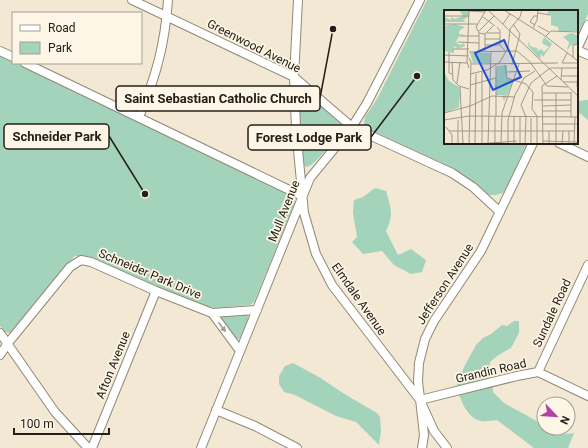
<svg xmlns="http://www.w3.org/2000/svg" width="588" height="448" viewBox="0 0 588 448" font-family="Roboto,sans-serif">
<rect width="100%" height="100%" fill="#f2e8d4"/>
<!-- green -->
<path fill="#a3d3ba" d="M427,0H588V14L577,37V11H445V143H527L507,187L503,193L496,195H489L459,172L442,163L368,129L364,124L365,117L377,99Z
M0,55L13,61V63H17L293,195L295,200L294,205L254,302L250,305L215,308L209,307L157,287L95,259L87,256H75L66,265L11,333L5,332L0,326Z
M307,94L343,124C338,135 318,163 307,167L303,165L298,99Z
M588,100V120L577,111V101Z
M375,188L386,191C391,209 394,214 386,231L398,255L411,249L426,260L422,272L411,274L394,265L382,251L363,254L352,242L357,237L353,213L354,200L363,197Z
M246,314L248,316V321L240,339H235L218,317L220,316Z
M514,321H519V333L511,348L497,356L490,362L489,372L492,380L493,392L504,403L544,425V428C556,428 560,436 574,433L568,448H534L497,420C492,420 486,422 481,421C466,418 461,399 456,387L464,367L476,345L483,338L491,334L502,325L507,326Z
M293,363L319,377L346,395L377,413L380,417L381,431L379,445L356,422L336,416L295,395L284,392L279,384V376L285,366Z"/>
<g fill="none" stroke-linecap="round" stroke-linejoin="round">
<defs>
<path id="minor" d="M132,0L294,77L352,127L452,173L473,187L500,212
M298,0L294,77L296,129L304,213L316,254L332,285L420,400L434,431L447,448
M577,49L588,25
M577,50L588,55
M0,51L13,57
M25,63L302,196
M139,117C156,77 165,44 168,0
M559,143L588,157
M212,313L240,351
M0,333L55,412L88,448
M0,355L8,343L70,267L81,260L91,262L156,291L212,313L257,310
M538,372L588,265
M420,400L517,376L538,372L588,396
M216,410L255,426L297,448
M92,448L156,291
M201,448L310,178L352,127L367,103L420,0
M422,448L424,435L418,381L419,363L425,339L434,321L481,251L533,143"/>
</defs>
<!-- minor casing -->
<use href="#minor" stroke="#928876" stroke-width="10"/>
<!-- minor -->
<use href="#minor" stroke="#fff" stroke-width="8"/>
</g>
<!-- one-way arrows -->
<defs><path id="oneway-solid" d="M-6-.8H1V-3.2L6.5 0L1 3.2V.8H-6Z"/></defs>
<use fill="#9c9b98" href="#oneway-solid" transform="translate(222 327) rotate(53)"/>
<g text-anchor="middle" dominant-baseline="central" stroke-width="3.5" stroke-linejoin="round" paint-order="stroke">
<!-- street labels -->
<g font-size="12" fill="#242019" stroke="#fdf5e5">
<text transform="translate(254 46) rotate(27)">Greenwood Avenue</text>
<text transform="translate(284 211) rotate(-68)">Mull Avenue</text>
<text transform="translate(150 274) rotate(23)">Schneider Park Drive</text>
<text transform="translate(445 284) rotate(-57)">Jefferson Avenue</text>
<text transform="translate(359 299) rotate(55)">Elmdale Avenue</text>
<text transform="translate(552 313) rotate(-65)">Sundale Road</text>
<text transform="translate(113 365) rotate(-68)">Afton Avenue</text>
<text transform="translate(491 371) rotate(-13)">Grandin Road</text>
</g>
</g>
<!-- overview -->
<g transform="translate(444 10)">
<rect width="134" height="134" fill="#f2e8d4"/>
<path d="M15,0H25V6L19,10L22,12H0V7L7,10V7L11,9L19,6ZM106,0H134V21H115L114,17L107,15V6L103,3ZM10,14L21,17L15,21V24L21,25L15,26L12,32L16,35L20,33L21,36L14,39L10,36V43L0,41V16ZM127,23L133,25L134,34L127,35L123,41L125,32L119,27ZM100,27L108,34L99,47L97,44L96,49L84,36V34L86,31L85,35L88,37L93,38L94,41L97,39L100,42L105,37L98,33ZM26,43H46V53H29ZM63,55V68L70,70L60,91L58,86L62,85H52L51,76L53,56ZM0,62L5,71L15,77L16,82L15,97L0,103Z" fill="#a3d3ba"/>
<path fill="none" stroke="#a09889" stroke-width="1" d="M44,0L134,86M60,0L101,26L134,51M25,1L41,2M94,3L106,5M0,6H25M39,7L51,16M0,14H33M59,14L66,4M91,15L86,12L90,6H94M94,16L105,22M53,17L56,21V35L62,42M89,18L93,10L94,0M34,22L50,6M43,23H56M41,24L35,23L32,17L42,0M16,26H35M102,26L107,21L134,22M41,29H56M14,32L35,33M41,35H56M9,39H25M5,42V63L8,64M25,42L73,41L86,52L103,76L124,77M35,42V23M41,42V24L49,16M123,43L118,53H134M0,45L25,46M129,47V35L134,34M0,52L23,53M8,52L9,70L15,76L25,79M27,54L114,53M61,55L63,68L82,74L89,82L88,99L93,106V134M68,55L76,24L69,14M25,58L23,52L25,0M63,62L86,61M26,64L43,60L56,52L64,38L66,19L76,7L78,0M118,66H134M117,70L118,58M119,72H134M13,73L16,52M26,75L52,68M16,77L19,134M133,77L134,58M99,83H127M90,90H127M99,96L127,95M99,101H127M0,103L26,96L48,86L71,87M52,107V56M127,107V82M0,110L25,106L134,107M99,114H134M2,117L8,125V134M5,121H131M99,131L134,132M14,134V110M25,134L27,52L25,48M31,134L32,64M33,134L73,131M38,134V62M44,134L47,42M51,134V107M57,134L58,103L75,54M64,134V110L71,85L80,68L91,61M70,134V107M76,134V107M81,134L82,107L77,95L87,73L106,58H134M87,134V108M99,134L98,76L113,66M105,134V121M112,134V83M118,134L119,121M125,134V121M130,134L131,107"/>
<path fill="#1d4ed8" fill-opacity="0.15" stroke="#1d4ed8" stroke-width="2" d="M60,30L77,67L49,80L31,43Z"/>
<rect width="134" height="134" fill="none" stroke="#242019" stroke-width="2"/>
</g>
<!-- callouts -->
<path fill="none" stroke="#242019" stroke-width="1.5" d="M333 29L320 98M145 194L109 136M417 76L371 137"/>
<g fill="#242019" stroke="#fdf5e5" stroke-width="1.5">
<circle cx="333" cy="29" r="4"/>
<circle cx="145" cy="194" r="4"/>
<circle cx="417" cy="76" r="4"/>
</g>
<g fill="#fdf5e5" stroke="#242019" stroke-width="1.5">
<rect x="116" y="86" width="204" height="25" rx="4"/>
<rect x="4" y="124" width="105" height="25" rx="4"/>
<rect x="248" y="125" width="123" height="25" rx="4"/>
</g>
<g font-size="13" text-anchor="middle" font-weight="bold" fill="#242019">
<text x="218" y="103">Saint Sebastian Catholic Church</text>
<text x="57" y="141">Schneider Park</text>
<text x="309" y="142">Forest Lodge Park</text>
</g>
<!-- legend -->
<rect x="12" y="12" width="130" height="52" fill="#fdf5e5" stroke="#a6a093"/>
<rect x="20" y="25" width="20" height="6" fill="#ffffff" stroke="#a6a093"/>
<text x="48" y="32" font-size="12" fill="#242019">Road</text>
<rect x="20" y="42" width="20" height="12" fill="#a3d3ba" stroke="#a6a093"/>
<text x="48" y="52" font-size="12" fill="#242019">Park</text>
<!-- north arrow -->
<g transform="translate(556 416) rotate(115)"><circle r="19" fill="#fdf5e5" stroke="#a6a093"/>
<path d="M0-3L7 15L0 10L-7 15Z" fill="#b144a3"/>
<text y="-6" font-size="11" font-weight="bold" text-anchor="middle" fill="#242019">N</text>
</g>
<!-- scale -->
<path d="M14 428v6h95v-6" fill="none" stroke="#242019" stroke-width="2"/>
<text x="20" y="428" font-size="12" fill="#242019" stroke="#fdf5e5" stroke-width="3" paint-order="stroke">100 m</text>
</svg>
